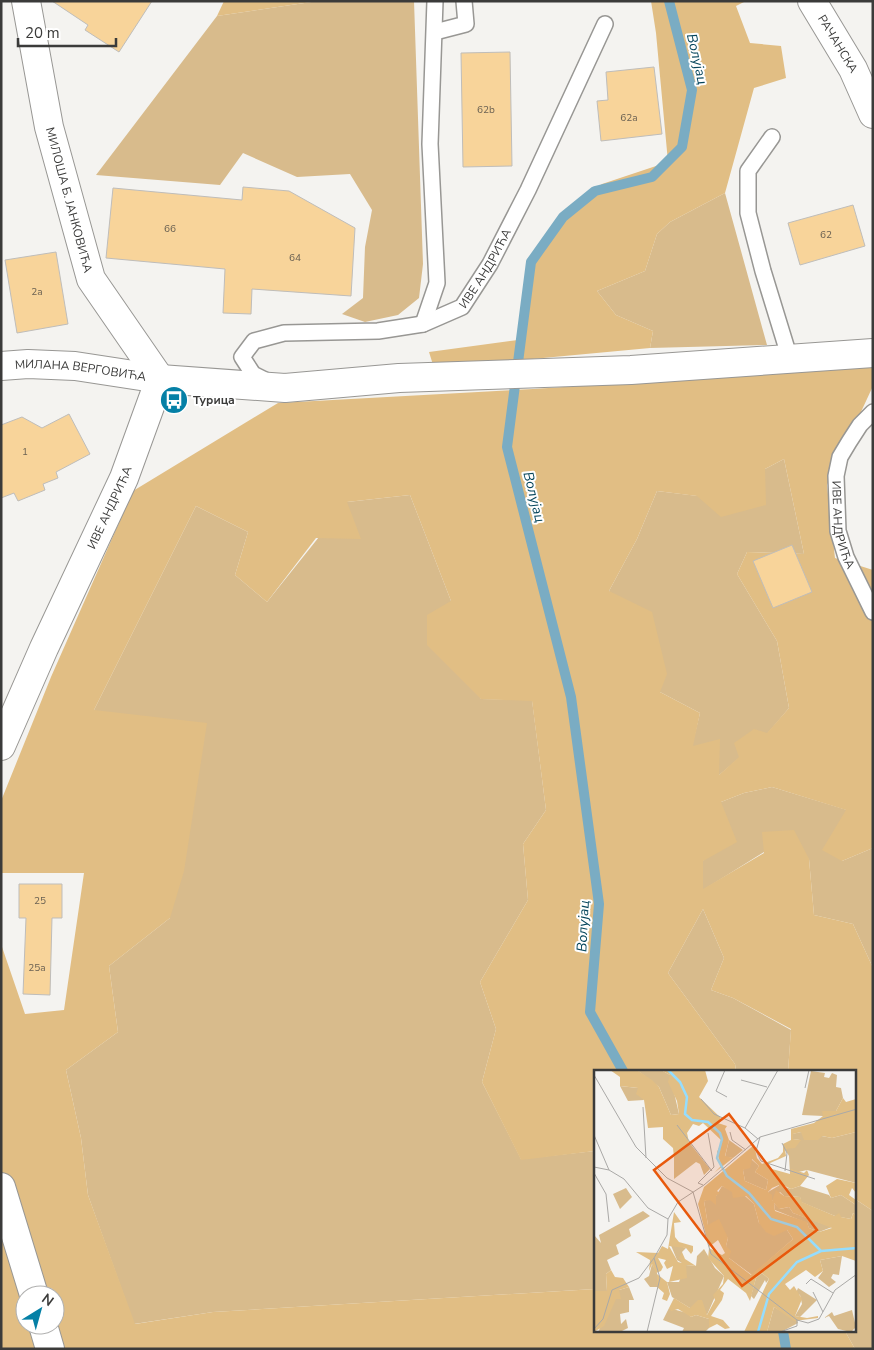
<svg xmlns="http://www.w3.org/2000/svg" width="874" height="1350" viewBox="0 0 874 1350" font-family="'Nunito Sans',sans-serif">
<rect width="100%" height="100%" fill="#f4f3f0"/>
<!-- green -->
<path fill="#d8bb8c" d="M318,1H414L423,264L419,298L398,315L365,322L342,314L363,298L365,247L372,210L350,174L297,177L243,153L220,185L96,175L217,16Z
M725,193L767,345L650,348L653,331L616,315L597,291L645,271L657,234L670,222Z
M784,459L804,554L747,552L737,574L777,641L789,708L767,734L718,776L692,746L700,713L660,692L609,591L637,539L657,491L698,496L765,469Z
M410,495L451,601L481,699L532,700L546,810L523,844L528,900L480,982L496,1029L482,1082L521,1159L595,1151V1289L213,1312L134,1324L88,1195L81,1138L66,1070L118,1032L109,966L170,918L94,710L196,506L248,532L235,575L267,602L347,502Z
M772,787L847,810L842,861L873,848V968L853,924L814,915L809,859L764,852L703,890V861L721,802L744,793Z
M703,909L724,958L711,990L733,998L791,1030L788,1071H736L735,1064L668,973Z
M855,1199L873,1211V1349H855L845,1331H855Z"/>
<!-- forest -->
<path fill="#e1be84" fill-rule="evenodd" d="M224,1H318L217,16Z
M651,1H746L736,6L750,43L781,46L786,78L754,88L725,193L670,222L657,234L645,271L597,291L616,315L653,331L650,348L434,368L429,352L518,340L533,252L565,211L602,184L668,162L656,33Z
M873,367V386L827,485L835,558L873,570V848L842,861L822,850L846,810L772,787L744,793L721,802L737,842L703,861V889L764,853L762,832L794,830L809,859L814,915L853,924L873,968V1211L855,1199V1071H788L791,1029L733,998L711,990L724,958L703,909L668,973L735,1064L736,1071H595V1151L521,1160L482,1082L496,1029L480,982L528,900L523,844L546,810L532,701L481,699L427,645V615L451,601L410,495L347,502L361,539L316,538L267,602L235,575L248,532L196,506L94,710L207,723L184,871L170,918L109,966L118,1032L66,1070L81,1138L88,1195L135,1324L213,1312L595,1289V1331H845L855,1349H1V944L25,1014L64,1010L84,873H1V801L51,677L133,491L278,403L533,389ZM784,459L804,554L747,552L737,574L777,641L789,708L767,733L754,729L734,743L739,757L719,775L720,739L693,746L700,713L660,692L667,674L652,612L609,591L637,539L657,491L697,496L721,517L766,505L765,469ZM25,1295H55V1325H25Z"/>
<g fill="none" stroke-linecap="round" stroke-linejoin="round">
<!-- stream -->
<path stroke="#7aacc3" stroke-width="10" d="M623,1071L590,1012L599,904L571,697L507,447L531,262L563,217L595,191L652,177L682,147L692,90L669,1
M783,1331L786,1349"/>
</g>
<!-- building -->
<path fill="#f8d49a" stroke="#bfbdba" d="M52,1H152L119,52L85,30L88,25Z
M510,52L512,166L463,167L461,53Z
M654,67L662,134L601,141L597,101L608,100L606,72Z
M243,187L289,191L355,228L351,296L252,289L251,314L223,313L225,269L106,258L113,188L242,200Z
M853,205L865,246L800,265L788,223Z
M56,252L68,324L17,333L5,260Z
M69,414L90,454L56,472L58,478L43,484L45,490L18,501L14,493L1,498V425L22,417L42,428Z
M792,545L812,592L773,608L753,561Z
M19,884H62V918H52L50,995L23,994L26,918H19Z"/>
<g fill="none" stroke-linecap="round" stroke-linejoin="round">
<defs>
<g id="lane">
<path d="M435,32L466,24L464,1"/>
<path d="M772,137L748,171V213L763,271L790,359"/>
<path d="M423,324L437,283L430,144L435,1"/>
<path id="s1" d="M267,381L253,374L242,357L254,341L284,333L378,331L423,324L462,307L490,264L528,190L605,24"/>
<path id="s2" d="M873,412L860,425L849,442L840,457L836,476L838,531L846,557L873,612"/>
</g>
<g id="street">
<path id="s3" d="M812,1L853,69L873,114"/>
<path id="s4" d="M1,746L44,648L124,478L160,379L91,279L49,127L26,1"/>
<path d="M1,1187L34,1295"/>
<path d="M43,1325L50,1349"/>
</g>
<g id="secondary">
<path id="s5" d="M1,366L28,364L75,366L160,379L285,388L399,378L631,370L873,353"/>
</g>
</defs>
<!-- lane casing -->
<use href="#lane" stroke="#989794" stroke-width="18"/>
<!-- street casing -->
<use href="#street" stroke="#989794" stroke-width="30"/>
<!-- secondary casing -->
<use href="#secondary" stroke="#989794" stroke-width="30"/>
<!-- lane -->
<use href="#lane" stroke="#fff" stroke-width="15"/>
<!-- street -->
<use href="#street" stroke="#fff" stroke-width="28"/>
<!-- secondary -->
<use href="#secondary" stroke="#fff" stroke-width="28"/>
</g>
<!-- icons -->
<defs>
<symbol id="bus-disc" viewBox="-11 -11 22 22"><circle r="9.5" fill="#0580a6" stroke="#fff"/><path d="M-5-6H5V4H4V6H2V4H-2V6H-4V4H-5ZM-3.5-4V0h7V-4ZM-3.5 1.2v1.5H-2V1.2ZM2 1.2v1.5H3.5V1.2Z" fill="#fff"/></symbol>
</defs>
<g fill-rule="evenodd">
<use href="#bus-disc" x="158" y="384" width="32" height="32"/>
</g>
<g text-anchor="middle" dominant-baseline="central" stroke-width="4" stroke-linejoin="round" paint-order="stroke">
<!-- number labels -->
<g font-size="10" fill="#6a6152">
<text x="486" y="110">62b</text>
<text x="629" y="118">62a</text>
<text x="170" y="229">66</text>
<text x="826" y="235">62</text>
<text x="295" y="258">64</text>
<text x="37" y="292">2a</text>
<text x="25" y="452">1</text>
<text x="40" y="901">25</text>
<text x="37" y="968">25a</text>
</g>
<!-- street labels -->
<g font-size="12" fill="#3b3b3a" stroke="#fff">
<text stroke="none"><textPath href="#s3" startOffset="50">РАЧАНСКА</textPath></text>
<text transform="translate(69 200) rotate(75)">МИЛОША Б. ЈАНКОВИЋА</text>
<text stroke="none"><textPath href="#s1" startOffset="314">ИВЕ АНДРИЋА</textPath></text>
<text stroke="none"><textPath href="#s5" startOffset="80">МИЛАНА ВЕРГОВИЋА</textPath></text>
<text stroke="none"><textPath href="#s4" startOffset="262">ИВЕ АНДРИЋА</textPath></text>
<text stroke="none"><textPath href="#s2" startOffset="125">ИВЕ АНДРИЋА</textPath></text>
</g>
<!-- poi labels -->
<g font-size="12" font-weight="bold" fill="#3b3b3a" stroke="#fff" text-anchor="start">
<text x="193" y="400">Турица</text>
</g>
<!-- water labels -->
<g font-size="14" font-style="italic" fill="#06465c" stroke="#fff">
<text transform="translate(697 59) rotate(77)">Волујац</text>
<text transform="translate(534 497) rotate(76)">Волујац</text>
<text transform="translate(583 926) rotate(-87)">Волујац</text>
</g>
</g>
<!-- overview -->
<g transform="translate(594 1070)">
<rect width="262" height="262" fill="#f4f3f0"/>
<path d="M43,0H67L76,5L85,44L77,45L65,17ZM217,1L231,3L230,7L235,8L238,3L243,5L242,17L247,18L249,28L242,41L229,46L208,45ZM26,16L44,18L50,30L34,31ZM207,62L238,68L262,62V113L213,100L196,104L195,86L191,79L206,70L199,69L198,64ZM135,70L149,80L139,88L131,87ZM95,72L116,99L110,105L106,94L102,92L80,109V87ZM157,89L165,96L161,102L174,110L172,120L151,111L149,100ZM186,115L197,119L206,116L235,125L237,128L247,125L262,135V145L259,143L257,149L241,146L207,132L206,127L190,126L186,122L178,131L174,122ZM128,116L151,126L160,134L165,153L193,160L199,169L158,205L135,188L132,176L134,168L114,155L110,131L122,126ZM32,118L38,127L26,139L19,124ZM180,133L186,139L195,137L199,143L238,157L225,162L215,158L213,153L181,140ZM49,141L56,146L35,159L37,166L22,175L25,184L13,190L17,200L12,204L13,221H0V165L7,173L5,165ZM76,173L92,178L88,182V193L83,190ZM110,179L121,198L130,206L113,245L110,240L96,238L78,227L73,212H85L92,195L102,196L103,186ZM248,186L245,205L239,204L237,208L242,212L235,217L224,208L229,201L226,190ZM58,194L63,203V217H56L50,209L55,206ZM168,203L175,209L172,213L171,210L160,229L157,226L162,208ZM35,217L40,230H35V242L26,244L27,254L32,249L34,258L26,262H4L25,220ZM204,218L223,230L206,247L201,246L208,234L206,225L202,223ZM180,237L203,250L204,253L187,262H173ZM75,238L93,243L97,247L102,245L115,249V258L111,262H88L90,258L69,250ZM258,240L262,257L257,262L244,259L235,246L230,248L238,242L240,246Z" fill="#d8bb8c"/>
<path d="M16,0H43L58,10L65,17L77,45L85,44L83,31L74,12L76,5L67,0H111L114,11L105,27L127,48L124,53L133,56L131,59L135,70L131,86L139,88L120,103L127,96L123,82L128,71L109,53L105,56L99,54L93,63L95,72L80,87L79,78L69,69V57L54,58L50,30L42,24L44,18L26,16V7ZM249,28L252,32L262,29V62L238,68L228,66L224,70H210L207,62L199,64V69L207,70L201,78L191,79L192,86L174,94L178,99L196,104L197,99L210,103L213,100L215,105L206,116L197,119L191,116L186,120L185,115L178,118L174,122L178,125V131L182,120L190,126L206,127L208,132L241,146L245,143L247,147L257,149L259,143L262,145V191L248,186L226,190L229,201L221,207L212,200L191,214L196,220L200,216L208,229L201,246L213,248L224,246V248L200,251L180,237L173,262H150L175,209L168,203L162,208L156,231L152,223L134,209L126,220L130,223L128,230L117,246L129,250L136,258L131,259L123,254L115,258V249L102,245L97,247L84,239L77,241L75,238L80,228L96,238L104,230H108L113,245L121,230L119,225L129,214L130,206L114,188L115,178L128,185L131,183L124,170L115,177L104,134L110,117L160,75L163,88L168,94L184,88L189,82V74L197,70V59L220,53L229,46L228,41H242ZM158,89L165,96L161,102L174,110L172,120L151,111L149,100L156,98ZM128,116L138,122L139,128L152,126L160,134L165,153L172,162L180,166L193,160L199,169L157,205L135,188L137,181L132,176L134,168L125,149L114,155L110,131L116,130L122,135V126L126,123L123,121ZM180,133L185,139L195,137L199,143L238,158L225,162L215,158L213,152L181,141ZM243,109L262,113V123L258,118L255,125L262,130V135L247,125L237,128L232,116ZM80,142L87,152L80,153L81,167L85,172L99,176V181L97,184L92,178L75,176L84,192L88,193L85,188L88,182L91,189L102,196L92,195L93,208L75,212L79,196L73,199L70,193L72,190L64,188L69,197L67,201L62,203L58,194L55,201L56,190L42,182L64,183L68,176L74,179ZM17,200L21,207L29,208L35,217L25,220L27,229H22L10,256L0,262V221H13L12,204ZM63,204L73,212L76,224L73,231L68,229L70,223L63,217Z" fill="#e1be84" fill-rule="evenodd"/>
<path fill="none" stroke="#95ddfe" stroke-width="2.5" d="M74,0L86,12L93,27L91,44L98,50L114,52L126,63L128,69L123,88L133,106L155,123L177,149L203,157L227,181M164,262L175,224L203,192L227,181L263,178"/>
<path fill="none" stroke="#aaa9a7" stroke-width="1" d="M131,0L122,21L133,27M0,5L42,77L73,108L99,122M147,10L173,17M211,18L215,0M107,29L120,44L151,58L164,69M49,37L52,88M83,55L118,101M151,58L184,0M136,62L138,70L152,80M0,65L15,100M166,67L162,81L167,91L221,109M188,73L193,83L191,101M0,97L15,100L30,109L54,138L74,149M0,103L12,124L15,152M109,115L104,113L120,97L114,63M99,122L117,184L203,250V256L186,262M212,214L217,209L239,223M219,222L229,242M203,250L214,253L225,249L241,220L263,204M0,259L9,249L18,220L45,208L60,188M53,262L66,208L60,188L73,165L74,149L84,132L110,115L166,67L263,39"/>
<path fill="#e8590c" fill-opacity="0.15" stroke="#e8590c" stroke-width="2.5" d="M135,44L223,160L148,216L60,100Z"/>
<rect width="262" height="262" fill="none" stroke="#3b3b3a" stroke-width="2.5"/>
</g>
<!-- border -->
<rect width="874" height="1350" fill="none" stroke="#3b3b3a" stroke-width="5"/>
<!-- north arrow -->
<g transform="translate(40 1310) rotate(37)"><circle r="24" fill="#ffffff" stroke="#b1b1b0"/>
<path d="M0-4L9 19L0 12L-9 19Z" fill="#0580a6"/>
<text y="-8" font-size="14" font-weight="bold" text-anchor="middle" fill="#3b3b3a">N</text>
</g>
<!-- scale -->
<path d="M18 38v8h98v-8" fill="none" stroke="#3b3b3a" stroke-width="2.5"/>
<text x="25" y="38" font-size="15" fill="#3b3b3a" stroke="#ffffff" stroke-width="4" paint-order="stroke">20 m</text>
</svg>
